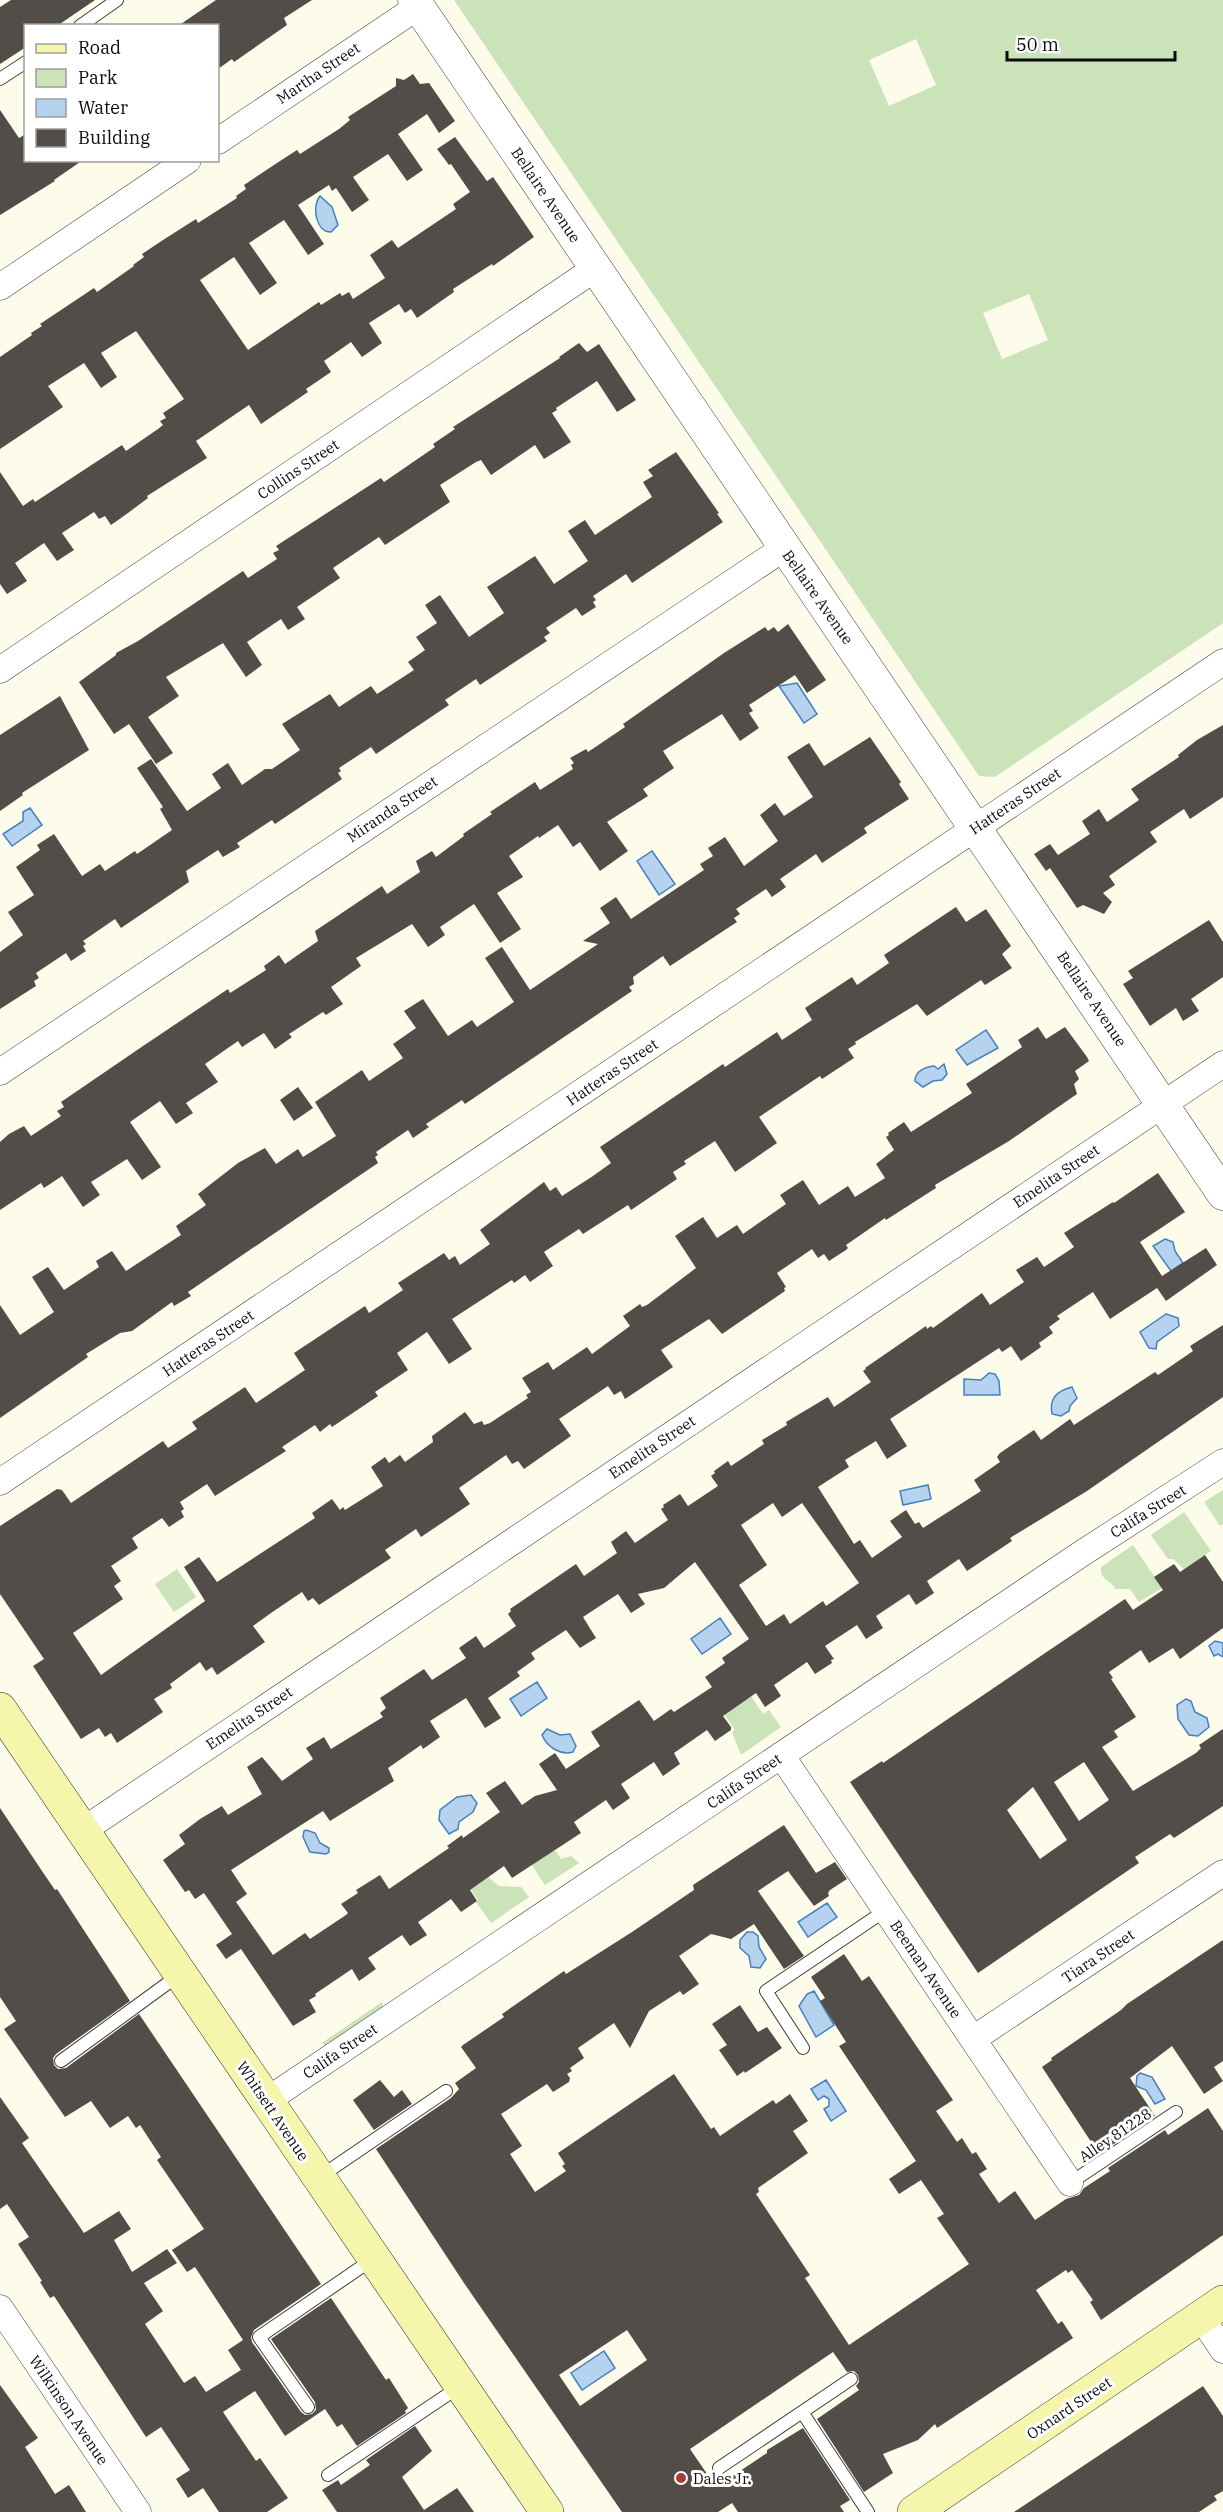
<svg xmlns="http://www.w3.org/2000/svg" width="1223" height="2512" viewBox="0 0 1223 2512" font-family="'IBM Plex Serif',serif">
<rect width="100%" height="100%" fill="#fdfbea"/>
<!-- green -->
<path fill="#cae3b8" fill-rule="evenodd" d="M454,0H1223V623L995,777L979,776ZM916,39L936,85L889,106L869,60ZM1029,294L1048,340L1002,359L983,313Z
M1223,1490V1524L1220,1526L1204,1502Z
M1184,1512L1211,1551L1184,1569L1173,1559H1168L1151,1535Z
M1133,1545L1162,1588L1139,1602L1130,1589H1116C1110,1580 1099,1579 1101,1567Z
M177,1569L196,1597L174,1612L155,1584Z
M751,1696L763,1714L769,1710L781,1727L741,1755L732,1732L735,1730L724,1714Z
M522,1850L556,1851L561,1859L571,1856L579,1863L545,1885Z
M488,1877L499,1886L521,1887L529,1897L491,1923L476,1902L478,1900L468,1885Z
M382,2002L383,2009L327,2049L322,2043Z"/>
<!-- water -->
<path fill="#b5d3ee" stroke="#4480bd" stroke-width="1.5" d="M320,196L332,207L338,225L331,232C315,232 312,205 320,196Z
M797,683L817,714L804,723L779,686Z
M30,808L42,825L12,846L3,834L23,821V812Z
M652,851L675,884L659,895L637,861Z
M986,1030L998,1048L967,1065L956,1050Z
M944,1064L947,1074L942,1080L933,1081L923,1087L915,1081C915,1071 925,1067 934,1066L938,1069Z
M1165,1239L1173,1242L1175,1251L1183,1263L1171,1271L1153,1246Z
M1166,1314L1178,1318L1179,1326L1157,1342L1156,1349L1149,1348L1140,1332Z
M989,1373L995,1374L999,1381L1000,1395H964V1379L981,1380Z
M1072,1387L1077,1398L1070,1406L1069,1411L1061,1416L1052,1414C1049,1398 1057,1391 1072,1387Z
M928,1485L931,1499L903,1505L900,1491Z
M720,1618L731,1634L702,1654L691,1639Z
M1215,1641L1223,1643V1657L1218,1654L1214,1656L1209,1646Z
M537,1682L547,1698L521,1716L510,1699Z
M1186,1699L1191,1701L1195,1712L1207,1718L1209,1727L1198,1736L1189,1735L1178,1719L1177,1705Z
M547,1729L560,1735L570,1734L576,1746L573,1752C561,1756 547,1747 542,1735Z
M471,1795L477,1803L473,1812L459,1822L458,1829L449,1834L439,1820L440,1810L457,1797Z
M306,1830L315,1833L320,1843L329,1848V1852L326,1854L310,1852L303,1837L304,1831Z
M827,1903L837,1917L808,1937L798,1922Z
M747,1932H753L758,1936L759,1947L766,1959L760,1968L751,1967L749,1956L740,1948V1940Z
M814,1991L834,2025L816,2037L799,2006L807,1994Z
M1140,2073L1152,2077L1165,2099L1155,2104L1146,2090L1136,2086L1137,2076Z
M826,2080L846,2111L831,2121L824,2109L829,2106V2099L824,2096L818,2100L811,2089Z
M604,2351L615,2368L582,2390L571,2373Z"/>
<!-- building -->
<path fill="#524d48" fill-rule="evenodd" d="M11,0H95L57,26H26V47L0,64V7Z
M216,0H312L284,18L287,25L234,62L232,59L218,69V26H178Z
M413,74L420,84L429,83L455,121L439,133L427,114L398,134L423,170L407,181L388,154L353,177L369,200L352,212L336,188L332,191L329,185L298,205L324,244L308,255L284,220L249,243L277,283L260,295L234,257L200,280L248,350L319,302L321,305L340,293L342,296L349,292L353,299L385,278L370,255L392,240L398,248L456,209L453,204L470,192L451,164L449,165L437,149L455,137L487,181L493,177L534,237L493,266L492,264L453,289L454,292L417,318L411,309L405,313L399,304L369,323L382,343L362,357L351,342L324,361L331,372L306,389L308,392L261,424L249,405L196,441L207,458L147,496L148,498L128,513L111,525L105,516L99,519L94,512L62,533L74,550L57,561L44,543L15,563L27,581L7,594L0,584V472L23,506L33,499L35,502L122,445L126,451L158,429L163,425L160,421L166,418L163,413L184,399L136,331L101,353L117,377L101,388L84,363L48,386L63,407L0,449V357L32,335L31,333L42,326L40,324L94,288L97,292L134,266L133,265L144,257L142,254L163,240L196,219L198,223L237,198L236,196L246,189L244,185L277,163L297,150L300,154L339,129L350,120L348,117L396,86V78L404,80Z
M0,110L19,138L26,134V160H83L54,180L55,181L0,215Z
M579,343L587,352L599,344L636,400L617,412L597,381L556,408L557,410L552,413L571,442L544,459L535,445L491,475L481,460L476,462L440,485L450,502L385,545L379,537L333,568L340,578L297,607L305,619L288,630L281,619L247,642L262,665L246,677L223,643L166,677L179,696L148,717L173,753L156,764L129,724L114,734L79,682L116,655V653L138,641L243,571L248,578L277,559L273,553L279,550L276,546L381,478L384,482L435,447L433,444L455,429L453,427L560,358L559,357Z
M676,452L719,513L717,514L723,522L632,583L626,574L593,596L596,600L593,602L596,607L582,616L576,608L546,628L550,633L544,637L547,641L480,685L476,679L445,700L449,705L376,754L371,747L339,768L341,771L338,773L342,779L275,824L272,820L237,843L240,847L223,857L218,850L186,871L189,882L121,928L115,919L83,941L86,944L83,946L86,951L71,961L66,953L36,973L39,978L34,981L36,986L0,1009V952L23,935L8,912L34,895L16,867L40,850L37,845L54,834L82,876L100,864L105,871L135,851L137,854L172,830L160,809L163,807L137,768L151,759L187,811L221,788L212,774L228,763L242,785L265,769H272L300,750L282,724L330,694L339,707L371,686L377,694L414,670L408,662L425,650L416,637L437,623L425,605L440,595L469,637L504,613L487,587L535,556L554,584L588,561L568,531L585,520L595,535L652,497L643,482L653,476L648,470Z
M788,624L826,680L807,693L795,675L749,705L753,711L749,713L759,728L740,741L722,714L663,751L674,768L643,789L648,796L607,822L628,851L600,871L580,842L573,847L558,825L539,838L538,836L509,856L523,877L497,893L521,929L500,943L474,904L440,927L445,935L428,947L412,924L356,958L361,966L331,987L343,1004L326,1015L323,1012L289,1034L292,1037L275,1049L264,1033L242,1047L238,1041L205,1064L218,1082L186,1103L193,1113L176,1124L160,1101L130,1122L161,1167L142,1180L127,1159L91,1182L100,1195L83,1207L62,1176L44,1188L41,1183L0,1210V1142L9,1134L24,1126L31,1136L61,1116L57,1111L64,1107L61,1102L143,1046L228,989L230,993L266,970L264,966L279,955L285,964L318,941L315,931L382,886L387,894L420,872L416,861L432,851L436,857L464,836L463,834L492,814L490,812L535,782L540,790L573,769L571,765L574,763L570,758L586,749L588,752L625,727L623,724L724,653L765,627L768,631L774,627L778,632Z
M60,696L89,750L22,793L23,795L0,811V735Z
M1223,725V797L1190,819L1184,809L1150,832L1157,842L1109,876L1115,885L1103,893L1112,902L1104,914L1083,905L1077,908L1050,868L1046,871L1034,854L1050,844L1058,855L1090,834L1082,821L1099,809L1107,822L1139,800L1131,789L1179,757L1178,755L1197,740Z
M870,737L901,782L899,784L909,799L864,828L867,833L822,863L816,854L780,879L786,887L772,897L766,889L736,909L740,914L734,918L737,922L670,966L663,956L633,977L634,984L629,987L632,991L465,1104L462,1100L426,1124L429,1127L413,1138L408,1130L376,1152L378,1155L375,1157L378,1163L188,1292L191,1296L174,1306L172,1302L132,1331L120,1333L86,1354L88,1357L0,1418V1305L20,1335L54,1312L32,1277L48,1267L64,1290L99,1267L96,1261L112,1251L126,1271L181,1235L176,1226L206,1205L198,1194L238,1163L265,1148L276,1164L298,1149L303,1157L336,1136L315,1102L362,1070L369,1081L403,1058L393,1044L416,1028L404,1011L423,999L448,1036L472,1020L477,1027L514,1002L485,958L502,947L530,990L598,944L583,941L610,923L600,908L616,897L631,919L704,870L700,864L713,856L708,848L725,837L744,866L778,841L760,815L775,803L784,816L813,797L787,757L809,743L824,766Z
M956,907L966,922L986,909L1011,946L1002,954L1012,968L985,985L981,980L927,1016L917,1004L855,1042L856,1044L848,1049L854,1058L822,1079L820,1076L759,1117L777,1143L735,1172L715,1141L684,1161L686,1164L673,1172L677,1179L631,1210L628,1205L583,1234L579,1229L544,1252L553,1266L530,1282L525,1275L514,1283L512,1280L452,1319L472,1349L449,1364L427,1332L397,1353L408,1370L375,1392L378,1396L332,1427L330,1424L320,1432L315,1425L282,1447L286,1451L215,1496L207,1484L180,1502L184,1509L181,1511L184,1517L169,1527L162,1518L132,1538L138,1548L111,1566L121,1581L114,1586L123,1599L73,1633L101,1675L205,1601L184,1567L199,1557L217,1582L315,1518L312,1513L332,1499L340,1510L343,1507L345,1510L383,1486L371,1467L385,1457L389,1463L400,1455L405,1462L433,1442L432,1436L465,1412L474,1424L482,1421L484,1425L490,1423L528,1398L526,1395L531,1392L522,1378L548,1362L553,1370L587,1347L592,1354L630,1326L623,1316L640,1304L642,1307L647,1305L696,1268L675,1236L703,1217L717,1238L737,1225L743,1234L786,1204L780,1195L803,1180L819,1205L848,1186L855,1197L885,1178L876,1164L894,1150L886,1137L889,1135L888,1133L904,1122L911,1132L972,1093L966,1084L1022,1047L1018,1040L1038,1027L1046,1039L1065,1027L1087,1057L1089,1061L1075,1071L1079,1079L1074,1084L1077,1094L1009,1141L935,1185L936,1188L886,1220L885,1218L846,1245L848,1248L846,1250L829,1261L824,1254L818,1258L812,1249L777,1273L786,1287L784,1288L785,1291L722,1334L709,1319L661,1350L673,1367L625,1399L621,1391L614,1395L608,1386L559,1419L571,1436L524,1469L518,1461L512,1464L506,1455L459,1488L470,1504L421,1537L416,1529L385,1550L391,1558L319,1605L313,1598L308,1601L302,1592L271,1613L253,1626L265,1642L217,1675L212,1667L206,1671L200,1662L170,1684L172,1688L154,1699L163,1712L117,1743L111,1733L105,1737L99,1728L81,1739L33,1666L44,1659L0,1594V1526L57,1489L62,1490L71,1503L163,1441L168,1448L197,1429L192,1422L245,1387L256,1403L305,1370L294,1353L365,1306L369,1313L403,1290L398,1283L444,1253L449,1260L455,1256L460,1265L490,1244L480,1230L544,1182L550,1191L556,1187L562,1196L593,1176L611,1163L600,1147L723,1064L725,1067L777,1032L782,1040L812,1020L805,1008L852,977L857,985L889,963L884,955Z
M1209,920L1223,942V977L1191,999L1199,1011L1183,1021L1176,1008L1150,1026L1123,984L1133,978L1128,971Z
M298,1087L313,1108L294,1121L280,1100Z
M1158,1173L1185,1212L1140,1242L1162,1276L1206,1248L1217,1265L1166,1301L1157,1288L1110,1319L1093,1292L1057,1316L1060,1319L1049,1327L1053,1333L1039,1343L1041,1347L1021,1361L1011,1346L1002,1352L999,1348L890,1419L907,1446L887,1459L876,1441L845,1460L849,1467L818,1487L854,1544L860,1540L872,1558L902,1537L890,1521L906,1510L915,1524L919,1522L923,1528L981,1491L974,1480L1000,1462L997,1457L1000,1453L1034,1430L1041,1440L1070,1419L1074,1425L1155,1372L1158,1375L1193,1351L1190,1346L1223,1325V1397L1087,1491L1010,1538L1012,1541L967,1571L959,1559L927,1581L934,1593L916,1605L909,1594L876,1616L883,1628L866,1639L857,1625L825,1646L834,1659L831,1660L832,1663L815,1674L807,1662L774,1685L781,1696L765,1707L756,1693L723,1716L731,1727V1730L715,1741L707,1730L674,1753L680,1764L663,1776L654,1762L621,1784L630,1798L613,1810L606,1800L574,1822L581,1833L512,1878L504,1866L470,1890L477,1901L461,1912L451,1899L418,1922L427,1935L410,1946L402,1935L368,1958L376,1969L359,1981L352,1969L315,1994L316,1996L309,2000L316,2012L293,2026L241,1949L226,1959L216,1945L232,1934L204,1893L195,1899L189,1890L185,1892L163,1860L185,1844L179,1835L200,1819L222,1806L228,1815L262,1794L247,1767L262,1757L282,1781L313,1759L306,1748L324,1737L331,1749L383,1717L380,1713L386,1708L380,1698L424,1669L432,1680L466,1658L459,1648L476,1636L484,1648L516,1626L508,1614L511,1611L510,1609L576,1564L584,1576L617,1553L611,1542L626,1531L635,1543L668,1520L661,1509L664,1507L663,1505L680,1494L688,1506L718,1486L711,1476L715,1473L714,1471L728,1461L731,1466L764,1444L762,1440L787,1425L786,1422L828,1397L834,1407L871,1382L863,1371L866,1369L865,1368L926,1326L927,1329L931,1326L933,1328L982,1293L990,1305L1024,1282L1016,1270L1037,1257L1044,1267L1074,1247L1064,1233L1113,1202L1114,1203ZM773,1503L782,1517L802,1503L859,1583L826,1606L823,1601L790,1624L784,1614L766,1626L739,1585L767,1565L741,1525ZM695,1562L749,1639L722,1658L725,1663L705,1677L712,1687L674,1712L671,1709L654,1721L639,1700L591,1732L600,1746L566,1769L555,1753L539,1764L557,1790L535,1796L522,1805L505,1781L486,1793L500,1812L463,1838L462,1835L447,1846L449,1848L389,1889L380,1875L356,1890L358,1893L341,1904L348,1913L346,1915L310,1939L305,1933L273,1955L236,1902L247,1894L231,1870L323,1811L330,1821L394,1781L388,1768L421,1745L423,1749L440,1737L430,1721L466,1698L485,1728L501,1718L488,1698L520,1676L517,1672L535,1659L531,1653L566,1630L580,1648L596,1638L583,1617L618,1594L631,1613L645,1604L638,1594L664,1588Z
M1205,1555L1223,1582V1628L1180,1659L1173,1648L1149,1663L1141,1650L1109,1672L1113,1678L1111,1679L1136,1717L1114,1731L1118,1737L1102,1747L1133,1791L1196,1753L1201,1748L1199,1745L1223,1729V1806L1174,1838L1170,1834L1135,1857L1139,1863L978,1973L850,1782L882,1761L883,1763L1125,1599L1133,1610L1163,1590L1154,1577L1174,1564L1180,1572ZM1084,1762L1109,1800L1079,1821L1054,1782ZM1033,1787L1067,1840L1040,1859L1007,1810Z
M0,1808L44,1874L55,1890L57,1889L130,2001L56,2054L53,2058L54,2065L58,2069L66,2068L139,2014L321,2284L254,2330L251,2337L252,2342L301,2412L305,2415L312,2414L316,2410L315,2402L271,2339L331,2298L386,2380L389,2378L408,2408L405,2411L406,2413L357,2446L342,2424L337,2427L325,2409L285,2436L255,2391L223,2412L256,2461L260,2458L288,2498L267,2512H219L203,2488L188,2498L176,2479L190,2470L161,2427L146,2437L54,2296L50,2298L40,2282L42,2281L18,2244L29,2237L7,2204L0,2209V2097L29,2138L22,2143L84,2233L119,2211L131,2229L114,2240L132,2272L167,2249L177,2263L144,2283L163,2311L145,2324L184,2383L195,2376L206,2392L241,2370L228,2350L243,2340L195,2267L187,2272L172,2250L204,2229L157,2160L161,2157L140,2125L136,2128L128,2116L110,2128L91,2101L65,2117L4,2029L16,2021L0,1997Z
M784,1825L816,1873L835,1862L847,1879L830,1890L828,1893L829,1896L814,1906L788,1871L758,1891L804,1956L784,1969L754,1924L731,1939L711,1934L679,1956L699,1984L683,1995L680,1991L649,2011L630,2048L614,2023L578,2048L584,2058L570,2068L572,2071L567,2074L570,2078L569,2082L553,2092L547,2084L501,2114L522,2146L510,2154L535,2192L566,2171L562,2166L565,2164L558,2153L674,2074L711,2129L714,2127L720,2136L773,2100L776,2104L790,2094L808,2121L793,2131L808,2153L758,2188L759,2192L756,2194L810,2275L805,2278L849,2345L969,2264L937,2218L944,2214L921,2180L899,2194L889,2179L916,2161L839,2046L846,2042L820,2001L825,1998L811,1977L844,1954L862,1981L869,1976L953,2100L936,2111L957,2142L962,2138L972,2154L976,2152L981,2160L987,2169L979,2174L999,2203L1015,2191L1035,2220L1066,2199L1079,2195L1084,2188L1110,2171L1108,2168L1165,2130L1168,2135L1208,2108L1223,2131V2235L1101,2320L1090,2302L1093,2300L1072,2270L1068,2273L1066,2270L1036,2290L1058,2324L1062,2321L1073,2338L937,2428L935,2424L918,2440L883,2454L893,2473L864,2492L817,2419L859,2390L856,2386L859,2382L858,2375L854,2371L847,2372L833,2352L690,2449L716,2487L767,2453V2450L803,2428L850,2500L840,2506L844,2512H738L732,2503L718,2512H622L464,2283L376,2149L451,2098L459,2089L455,2083L476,2068L461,2047L463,2045L504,2017L502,2014L564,1971L566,1974L632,1932L694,1890L693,1885ZM627,2330L647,2360L580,2406L559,2375Z
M1223,1940V2061L1214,2067L1223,2081L1204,2094L1172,2046L1130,2078L1155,2116L1099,2154L1042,2067L1052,2060L1051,2058L1121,2010L1127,2004Z
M740,2005L758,2032L767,2027L782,2048L745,2073L744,2071L737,2076L719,2050L727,2045L712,2024Z
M380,2080L394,2097L402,2090L412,2104L374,2130L353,2100Z
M0,2385L38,2438L25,2447L55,2494L69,2485L86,2512H0Z
M1203,2386L1223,2416V2491L1214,2496L1217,2500L1199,2512H1014Z
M415,2426L432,2451L402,2477L424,2510L457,2488L474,2512H337L322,2490L338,2480L341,2485L370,2465L366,2460Z"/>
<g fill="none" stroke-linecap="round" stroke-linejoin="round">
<defs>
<path id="service" d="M80,26L117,0
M0,79L26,62
M803,2048L766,1991L886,1910
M61,2061L179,1975
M321,2176L446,2091
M1070,2183L1176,2112
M308,2407L259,2337L373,2259
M802,2412L868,2512
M719,2468L851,2379
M328,2475L459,2387"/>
<path id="minor" d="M218,141L419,6
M0,287L188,160
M0,670L596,268
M0,1072L784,548
M0,1482L1223,662
M781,1755L1070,2183
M82,1831L1223,1064
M973,2039L1223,1873
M266,2101L1081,1554L1223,1462
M0,2308L138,2512
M1201,2317L1223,2350"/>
<path id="tertiary" d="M414,0L1223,1194"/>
<path id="secondary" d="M0,1709L547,2512
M914,2512L1223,2302"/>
</defs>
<!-- service casing -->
<use href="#service" stroke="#3e3e3e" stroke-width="14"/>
<!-- minor casing -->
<use href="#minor" stroke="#3e3e3e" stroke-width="27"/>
<!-- tertiary casing -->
<use href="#tertiary" stroke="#3e3e3e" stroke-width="33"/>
<!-- secondary casing -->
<use href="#secondary" stroke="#2d2d2d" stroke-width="34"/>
<!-- service -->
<use href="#service" stroke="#fff" stroke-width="12"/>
<!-- minor -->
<use href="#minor" stroke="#fff" stroke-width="26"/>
<!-- tertiary -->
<use href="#tertiary" stroke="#fff" stroke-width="32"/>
<!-- secondary -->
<use href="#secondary" stroke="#f6f5ac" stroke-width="33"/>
</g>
<!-- markers -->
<circle fill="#aa3a33" stroke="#fff" stroke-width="2" cx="681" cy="2478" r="6"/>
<g text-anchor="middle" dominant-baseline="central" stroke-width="6" stroke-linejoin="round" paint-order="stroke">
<!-- street labels -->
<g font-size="15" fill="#0b0b0b" stroke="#fff">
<text transform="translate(318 73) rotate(-34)">Martha Street</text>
<text transform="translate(546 195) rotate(56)">Bellaire Avenue</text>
<text transform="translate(298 469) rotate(-34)">Collins Street</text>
<text transform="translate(818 597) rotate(55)">Bellaire Avenue</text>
<text transform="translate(1015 801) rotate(-34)">Hatteras Street</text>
<text transform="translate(392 809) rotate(-34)">Miranda Street</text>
<text transform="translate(1092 999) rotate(56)">Bellaire Avenue</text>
<text transform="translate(612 1072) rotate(-34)">Hatteras Street</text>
<text transform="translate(1056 1176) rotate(-34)">Emelita Street</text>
<text transform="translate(208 1343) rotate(-34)">Hatteras Street</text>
<text transform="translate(652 1447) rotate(-34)">Emelita Street</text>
<text transform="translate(1148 1511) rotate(-32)">Califa Street</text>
<text transform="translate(249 1718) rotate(-34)">Emelita Street</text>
<text transform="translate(744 1781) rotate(-34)">Califa Street</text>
<text transform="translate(1098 1956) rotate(-34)">Tiara Street</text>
<text transform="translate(926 1969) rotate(56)">Beeman Avenue</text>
<text transform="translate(340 2051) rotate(-34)">Califa Street</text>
<text transform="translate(273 2111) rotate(56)">Whitsett Avenue</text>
<text transform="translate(1115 2135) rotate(-34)">Alley 81228</text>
<text transform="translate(1069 2408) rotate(-34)">Oxnard Street</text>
<text transform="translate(69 2410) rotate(56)">Wilkinson Avenue</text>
</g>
<!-- poi labels -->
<g font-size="15" fill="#0b0b0b" stroke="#fff" text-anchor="start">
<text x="693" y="2478">Dales Jr.</text>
</g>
</g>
<!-- legend -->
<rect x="24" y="24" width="195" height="138" fill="#ffffff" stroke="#9d9d9d" stroke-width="1.5"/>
<rect x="36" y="44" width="30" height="9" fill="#f6f5ac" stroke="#9d9d9d" stroke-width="1.5"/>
<text x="78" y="54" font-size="18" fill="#0b0b0b">Road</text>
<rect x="36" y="69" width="30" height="18" fill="#cae3b8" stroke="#9d9d9d" stroke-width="1.5"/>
<text x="78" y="84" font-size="18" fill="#0b0b0b">Park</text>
<rect x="36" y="99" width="30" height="18" fill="#b5d3ee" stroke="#9d9d9d" stroke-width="1.5"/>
<text x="78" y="114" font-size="18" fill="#0b0b0b">Water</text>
<rect x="36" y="129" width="30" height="18" fill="#524d48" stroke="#9d9d9d" stroke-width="1.5"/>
<text x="78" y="144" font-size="18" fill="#0b0b0b">Building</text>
<!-- scale -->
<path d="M1007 51v9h168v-9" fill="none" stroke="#0b0b0b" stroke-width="3"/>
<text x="1016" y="51" font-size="18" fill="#0b0b0b" stroke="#ffffff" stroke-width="4.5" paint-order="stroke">50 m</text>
</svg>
